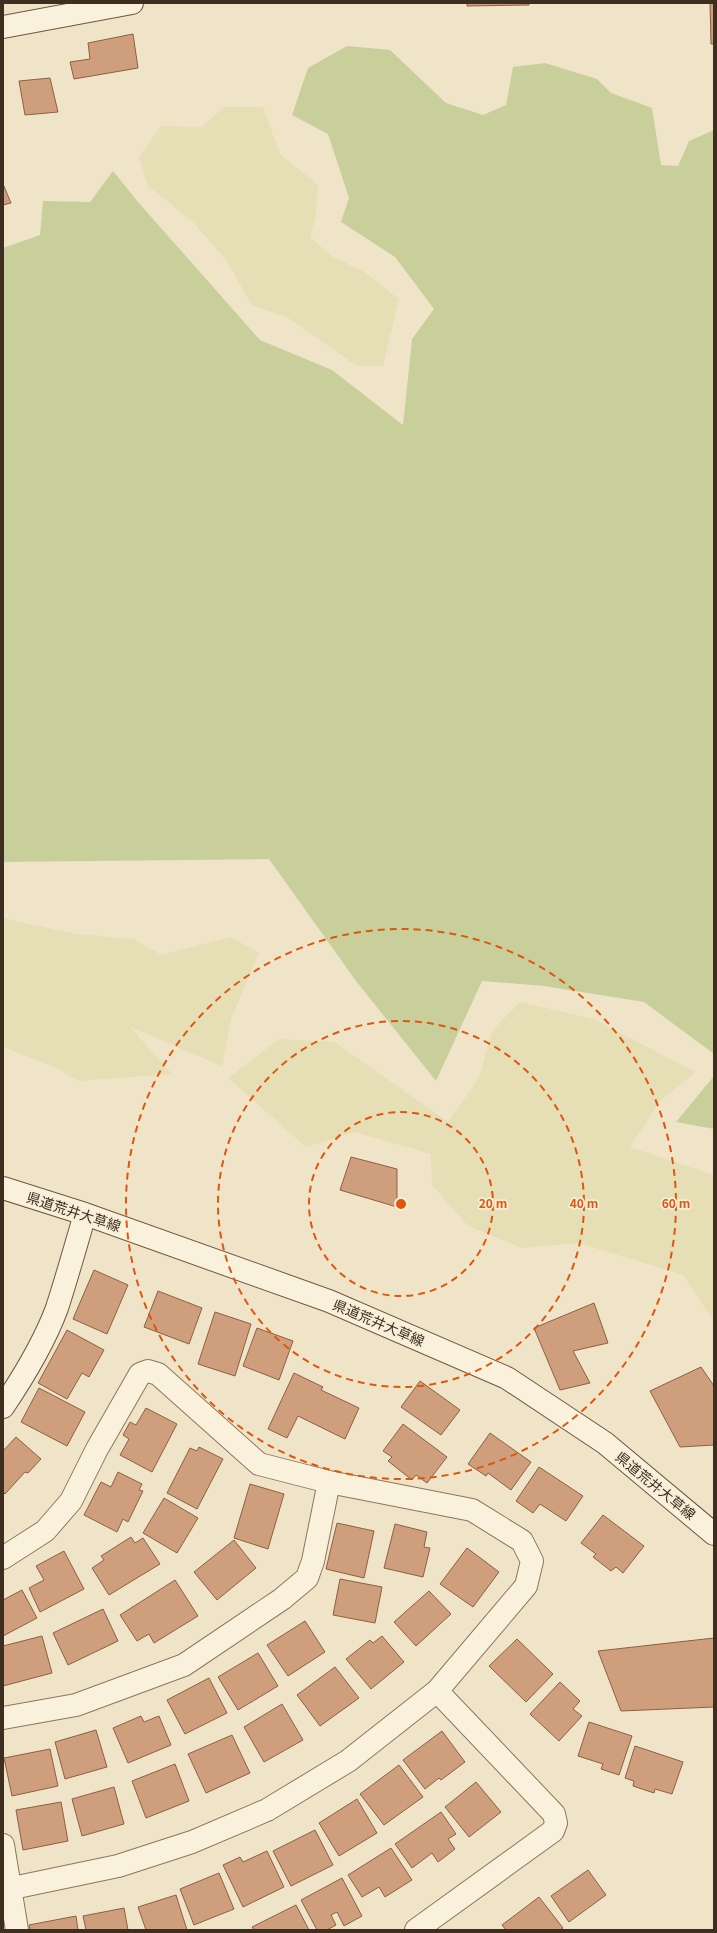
<svg xmlns="http://www.w3.org/2000/svg" width="717" height="1933" viewBox="0 0 717 1933" font-family="Georgia,'Noto Sans JP',serif">
<rect width="100%" height="100%" fill="#f0e4c8"/>
<!-- farmland -->
<path fill="#e6deb5" d="M224,107H263L280,154L318,185L316,215L310,237L332,256L364,272L399,299L383,366H357L288,318L252,305L226,260L192,221L148,186L139,157L161,126L202,127Z
M3,918L75,934L134,939L161,955L231,937L259,953L231,1019L222,1066L130,1027L172,1074L78,1081L54,1067L3,1047Z
M520,1002L593,1019L696,1072L660,1101L630,1147L714,1175V1321L683,1275L579,1243L522,1248L468,1226L432,1185L431,1154L355,1132L306,1147L228,1078L279,1039L335,1042L448,1122L479,1078L492,1031Z"/>
<!-- green -->
<path fill="#c9cf9b" d="M347,46L390,50L446,103L483,115L506,105L513,67L545,63L597,79L611,93L652,108L661,165L678,166L689,141L714,130V1054L644,1002L544,986L482,981L436,1081L356,981L269,859L3,862V248L40,235L43,201L90,202L113,171L138,202L260,340L332,370L403,425L412,339L434,309L395,257L341,222L349,198L328,134L292,115L308,68Z
M714,1076V1129L676,1122Z"/>
<!-- building -->
<path fill="#cf9f7d" stroke="#8d5f41" d="M467,3H529V5L467,6Z
M710,3H714V44H711Z
M133,34L138,68L74,79L70,62L90,59L88,43Z
M50,78L58,112L25,115L19,81Z
M3,184L11,203L3,205Z
M351,1157L397,1169V1207L340,1190Z
M94,1270L128,1285L107,1334L73,1319Z
M158,1291L202,1308L189,1344L144,1327Z
M594,1303L608,1343L573,1351L590,1383L560,1390L534,1328Z
M215,1312L251,1324L235,1376L198,1364Z
M257,1328L293,1341L279,1380L243,1366Z
M67,1330L104,1350L89,1377L82,1373L67,1399L38,1383Z
M701,1367L714,1386V1445L680,1447L650,1391Z
M294,1373L323,1387L321,1390L359,1408L345,1439L298,1416L287,1438L268,1429Z
M420,1381L460,1410L441,1435L401,1407Z
M39,1388L85,1412L67,1446L21,1422Z
M146,1408L177,1424L152,1472L120,1455L129,1439L123,1435L130,1422L136,1425Z
M403,1424L447,1457L427,1483L416,1475L412,1480L388,1461L392,1457L383,1451Z
M490,1433L531,1462L511,1490L488,1473L486,1476L468,1464Z
M16,1437L41,1459L28,1473L25,1472L5,1494L3,1492V1451Z
M199,1447L223,1459L197,1509L167,1493L190,1448L197,1451Z
M539,1467L583,1496L566,1521L540,1504L533,1513L516,1501Z
M118,1472L142,1484L139,1490L143,1491L128,1522L123,1519L117,1532L84,1515L101,1482L111,1487Z
M250,1484L284,1494L268,1549L234,1538Z
M164,1498L198,1518L177,1553L143,1533Z
M603,1515L644,1546L623,1573L616,1567L611,1571L593,1557L596,1554L581,1543Z
M337,1523L374,1531L364,1578L326,1569Z
M395,1524L427,1532L424,1547L430,1548L423,1577L384,1568Z
M131,1537L135,1543L143,1538L160,1564L109,1595L92,1568L104,1560L101,1556Z
M234,1540L256,1568L217,1600L194,1572Z
M467,1548L499,1572L473,1607L440,1584Z
M64,1551L84,1589L40,1612L29,1588L44,1580L36,1566Z
M340,1579L382,1587L375,1623L333,1615Z
M175,1580L198,1616L154,1643L149,1634L137,1641L120,1615Z
M22,1590L37,1618L3,1636V1600Z
M429,1591L451,1614L416,1646L394,1622Z
M103,1609L118,1641L68,1665L53,1633Z
M305,1621L325,1652L288,1676L267,1645Z
M42,1636L52,1673L3,1686V1646Z
M382,1636L404,1662L371,1689L346,1659L370,1640L373,1643Z
M714,1638V1707L621,1711L598,1651Z
M517,1639L553,1674L526,1702L489,1666Z
M258,1653L278,1686L238,1710L218,1677Z
M335,1667L359,1698L320,1726L297,1695Z
M209,1678L227,1713L185,1734L167,1700Z
M560,1682L580,1701L573,1709L582,1716L559,1741L530,1714Z
M282,1704L303,1740L264,1762L244,1727Z
M141,1716L144,1722L159,1716L171,1745L128,1763L113,1728Z
M589,1722L632,1736L619,1775L601,1769L603,1764L578,1756Z
M96,1730L107,1767L65,1779L55,1742Z
M442,1731L465,1762L441,1780L439,1778L425,1789L403,1760Z
M232,1735L250,1773L206,1793L188,1754Z
M635,1746L683,1762L672,1794L655,1789L654,1793L633,1786L634,1781L625,1778Z
M50,1749L58,1786L12,1796L4,1758Z
M175,1764L189,1801L146,1818L132,1781Z
M399,1765L423,1797L384,1825L360,1794Z
M476,1782L501,1812L469,1837L445,1807Z
M114,1787L124,1824L82,1836L72,1799Z
M357,1799L377,1833L339,1856L319,1823Z
M61,1802L68,1841L23,1850L16,1810Z
M441,1812L456,1834L448,1839L455,1849L438,1862L432,1853L412,1868L395,1844Z
M315,1830L333,1865L291,1886L273,1851Z
M391,1848L412,1880L385,1897L379,1887L362,1897L348,1875Z
M267,1851L284,1887L243,1907L223,1865L240,1857L243,1862Z
M588,1870L606,1895L569,1922L551,1896Z
M219,1873L234,1909L194,1925L180,1889Z
M342,1878L362,1916L344,1926L337,1912L331,1915L336,1925L327,1930H317L301,1900Z
M176,1895L187,1930H146L138,1907Z
M539,1897L563,1928L560,1930H506L502,1925Z
M296,1905L309,1930H254L252,1927Z
M124,1908L128,1930H86L83,1916Z
M76,1916L78,1930H30L29,1925Z"/>
<g fill="none" stroke-linecap="round" stroke-linejoin="round">
<defs>
<path id="street" d="M3,1558L45,1531L71,1501L97,1449L140,1374L148,1371L158,1374L259,1464L329,1482L472,1510L522,1541L532,1561L526,1586L437,1691L348,1761L267,1810L192,1842L118,1866L3,1890
M3,1718L76,1705L184,1665L282,1599L307,1578L313,1561L329,1482
M3,1845L17,1930
M416,1930L553,1831L556,1823L554,1814L437,1691"/>
<path id="secondary" d="M3,27L132,3
M3,1188L85,1214L329,1301L507,1378L605,1443L714,1534
M3,1407C24,1376 44,1343 57,1308C67,1277 76,1245 85,1214"/>
</defs>
<!-- street casing -->
<use href="#street" stroke="#8d765c" stroke-width="24"/>
<!-- secondary casing -->
<use href="#secondary" stroke="#6f573f" stroke-width="24"/>
<!-- street -->
<use href="#street" stroke="#faf1dc" stroke-width="22"/>
<!-- secondary -->
<use href="#secondary" stroke="#faf1dc" stroke-width="22"/>
</g>
<!-- distance rings -->
<g fill="none" stroke="#df570d" stroke-width="2" stroke-dasharray="7 5">
<circle cx="401" cy="1204" r="92"/>
<circle cx="401" cy="1204" r="183"/>
<circle cx="401" cy="1204" r="275"/>
</g>
<g text-anchor="middle" dominant-baseline="central" stroke-width="3.5" stroke-linejoin="round" paint-order="stroke">
<!-- street labels -->
<g font-size="14" fill="#3d2e20" stroke="#f7eed8">
<text transform="translate(74 1211) rotate(18)">県道荒井大草線</text>
<text transform="translate(379 1322) rotate(23)">県道荒井大草線</text>
<text transform="translate(656 1485) rotate(39)">県道荒井大草線</text>
</g>
</g>
<circle cx="401" cy="1204" r="6" fill="#df570d" stroke="#f7eed8" stroke-width="2"/>
<g font-size="12" text-anchor="middle" font-weight="bold" fill="#df570d" stroke="#f7eed8" stroke-width="3.5" stroke-linejoin="round" paint-order="stroke">
<text x="493" y="1208">20 m</text>
<text x="584" y="1208">40 m</text>
<text x="676" y="1208">60 m</text>
</g>
<!-- border -->
<rect width="717" height="1933" fill="none" stroke="#3d2e20" stroke-width="8"/>
</svg>
